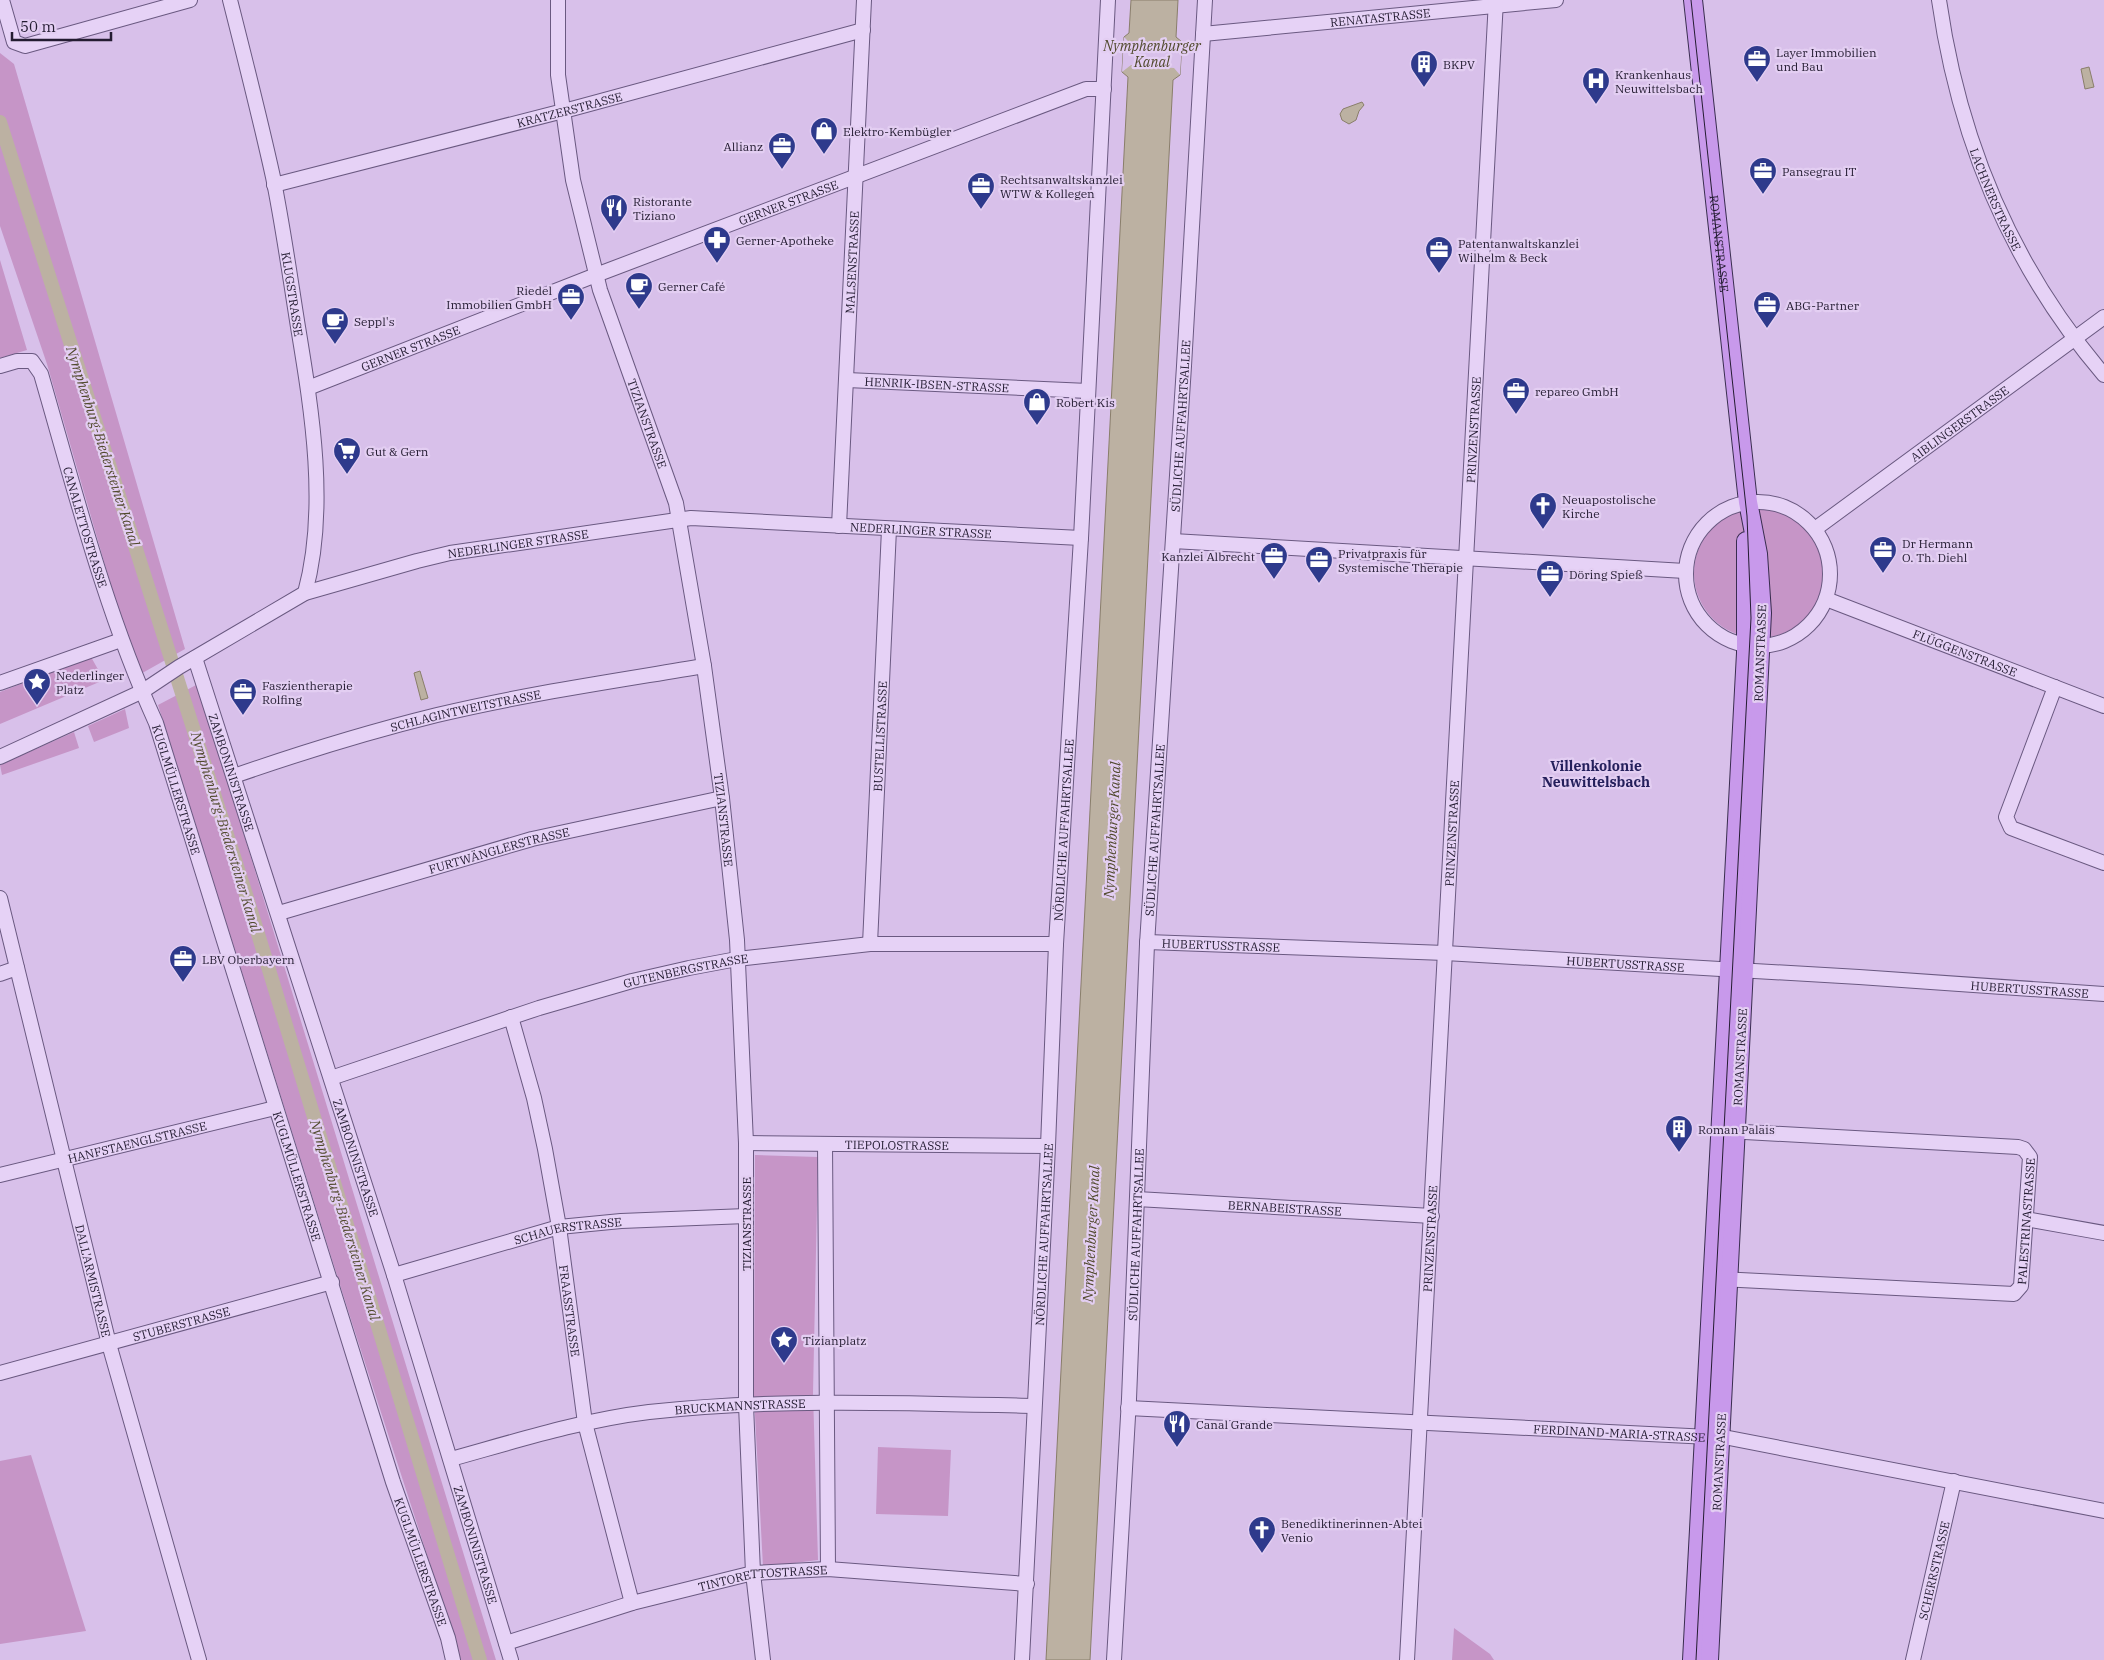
<svg xmlns="http://www.w3.org/2000/svg" width="2104" height="1660" viewBox="0 0 2104 1660" font-family="'IBM Plex Serif',serif">
<rect width="100%" height="100%" fill="#d8c0ea"/>
<!-- green -->
<path fill="#c695c7" d="M0,53L14,64L185,649L137,676L47,364L0,226Z
M0,260L27,350L0,358Z
M1694 573a65 65 0 1 1 130 0a65 65 0 1 1-130 0Z
M91,657L104,680L0,724V692Z
M198,684L496,1660H461L346,1304L158,705Z
M125,709L129,728L94,742L88,726Z
M74,732L79,748L2,775L0,765Z
M755,1155L818,1157L813,1393L818,1560L763,1567L754,1396Z
M878,1447L951,1450L948,1516L876,1514Z
M31,1455L86,1631L0,1644V1461Z
M1454,1628L1490,1654L1494,1660H1452Z"/>
<!-- water -->
<path fill="#bcb1a2" stroke="#897e6a" d="M1131,0H1178L1176,37L1182,42L1180,75L1173,80L1090,1660H1046L1128,77L1122,72L1124,37L1129,33Z
M2089,67L2094,87L2085,89L2081,69Z
M1362,102L1364,105L1359,111L1356,120L1349,124L1342,120L1340,114L1343,109Z
M420,671L428,698L421,700L414,673Z"/>
<!-- pier -->
<path fill="#d8c0ea" d="M1124,37L1131,44L1176,47L1182,42L1180,75L1174,68L1131,65L1122,72Z"/>
<g fill="none" stroke-linecap="round" stroke-linejoin="round">
<!-- canal -->
<path stroke="#bcb1a2" stroke-width="14" d="M0,122L244,888L480,1660"/>
<defs>
<g id="minor">
<path d="M2,0L14,42L25,46L190,0"/>
<path id="s1" d="M230,0C245,59 260,118 273,177C283,226 290,277 298,327C312,412 328,509 305,593"/>
<path id="s2" d="M558,0V75L573,180L600,290L676,503L704,666L722,798L737,940L746,1143V1405L753,1573L763,1660"/>
<path id="s3" d="M1939,0C1959,141 2011,266 2104,375"/>
<path id="s4" d="M1203,34L1556,0"/>
<path id="s5" d="M274,185L575,108L863,30"/>
<path id="s6" d="M0,366L17,361H32L41,374C75,491 105,611 156,723L393,1482L448,1638L453,1660"/>
<path id="s7" d="M847,380L1088,391"/>
<path id="s8" d="M308,388L596,275L1086,89H1104"/>
<circle cx="1758" cy="574" r="72"/>
<path id="s9" d="M839,526L864,0"/>
<path id="s10" d="M1815,529L2104,317"/>
<path d="M1173,541L1685,571"/>
<path id="s11" d="M1826,599L2104,706"/>
<path id="s12" d="M195,658L394,1275L511,1660"/>
<path d="M0,683L121,640"/>
<path d="M2055,687L2006,817L2011,828L2104,863"/>
<path id="s13" d="M0,757L143,691L179,667L305,593L417,561L450,553L691,518L1081,538"/>
<path id="s14" d="M234,776C300,753 368,732 437,715C525,694 615,681 704,666"/>
<path id="s15" d="M0,898L109,1344L199,1660"/>
<path id="s16" d="M279,913L532,839L722,798"/>
<path id="s17" d="M1147,942L1445,953L1859,977L2104,994"/>
<path id="s18" d="M870,944L889,529"/>
<path d="M0,974L17,968"/>
<path id="s19" d="M511,1017L534,1098L545,1149L559,1227L585,1423L632,1603"/>
<path id="s20" d="M331,1078L539,1008L632,981L689,968L737,959L870,944H1056"/>
<path id="s21" d="M746,1143L1048,1146"/>
<path d="M825,1144L828,1569"/>
<path id="s22" d="M0,1175L275,1108"/>
<path id="s23" d="M1137,1199L1432,1216"/>
<path d="M2026,1219L2104,1233"/>
<path id="s24" d="M394,1275L559,1227L621,1221L746,1216"/>
<path id="s25" d="M1720,1279L2014,1294L2021,1286L2030,1157L2024,1149L2018,1147L1727,1131"/>
<path id="s26" d="M0,1373L332,1282"/>
<path id="s27" d="M1128,1408L1729,1438L2104,1511"/>
<path id="s28" d="M451,1459C516,1441 582,1420 649,1412C777,1398 906,1403 1034,1406"/>
<path id="s29" d="M506,1643L632,1603L753,1573L828,1569L1027,1584"/>
<path id="s30" d="M1022,1660L1048,1146L1056,944L1081,538L1108,0"/>
<path id="s31" d="M1114,1660L1129,1399L1147,944L1184,366L1205,0"/>
<path id="s32" d="M1407,1660L1496,0"/>
<path id="s33" d="M1913,1660L1954,1481"/>
</g>
<g id="major">
<path id="s34" d="M1693,0L1748,502L1758,554L1762,613L1709,1660"/>
<path d="M1692,1660L1746,653V541"/>
</g>
</defs>
<!-- minor casing -->
<use href="#minor" stroke="#6a5981" stroke-width="16"/>
<!-- major casing -->
<use href="#major" stroke="#392d4f" stroke-width="20"/>
<!-- minor -->
<use href="#minor" stroke="#e6d2f6" stroke-width="14"/>
<!-- major -->
<use href="#major" stroke="#c899eb" stroke-width="18"/>
<!-- tram -->
<path stroke="#241c32" stroke-width="1" d="M1691,0L1747,516L1751,618L1696,1660"/>
</g>
<!-- icons -->
<defs>
<symbol id="office-pin" viewBox="-11 -11 22 30"><path d="M0 17L-7.5 6A9.5 9.5 0 1 1 7.5 6Z" fill="#2e3a8c" stroke="#e3cef2"/><path d="M-6-3h4V-5.5h4V-3h4V5H-6ZM-1-4.5V-3h2v-1.5ZM-6 0V1H6V0Z" fill="#fff"/></symbol>
<symbol id="building-pin" viewBox="-11 -11 22 30"><path d="M0 17L-7.5 6A9.5 9.5 0 1 1 7.5 6Z" fill="#2e3a8c" stroke="#e3cef2"/><path d="M-4-6H4V6H1V3H-1V6H-4ZM-2.5-4.3h1.7v1.8h-1.7ZM.8-4.3h1.7v1.8H.8ZM-2.5-1h1.7V.8h-1.7ZM.8-1h1.7V.8H.8Z" fill="#fff"/></symbol>
<symbol id="hospital-pin" viewBox="-11 -11 22 30"><path d="M0 17L-7.5 6A9.5 9.5 0 1 1 7.5 6Z" fill="#2e3a8c" stroke="#e3cef2"/><path d="M-5-5h3v3.5h4V-5h3V5h-3V1.5h-4V5h-3Z" fill="#fff"/></symbol>
<symbol id="shop-pin" viewBox="-11 -11 22 30"><path d="M0 17L-7.5 6A9.5 9.5 0 1 1 7.5 6Z" fill="#2e3a8c" stroke="#e3cef2"/><path d="M-5-2.5h2.3a2.7 3.5 0 0 1 5.4 0H5L5.5 6h-11ZM-1.5-2.5h3a1.5 2.3 0 0 0-3 0Z" fill="#fff"/></symbol>
<symbol id="restaurant-pin" viewBox="-11 -11 22 30"><path d="M0 17L-7.5 6A9.5 9.5 0 1 1 7.5 6Z" fill="#2e3a8c" stroke="#e3cef2"/><path d="M-5-6h1v4h1v-4h1v4h1v-4h1v5L-1.5 .5V6h-2V.5L-5-1ZM5-6V6H3V1.5H1.5Q1.5-4 5-6Z" fill="#fff"/></symbol>
<symbol id="pharmacy-pin" viewBox="-11 -11 22 30"><path d="M0 17L-7.5 6A9.5 9.5 0 1 1 7.5 6Z" fill="#2e3a8c" stroke="#e3cef2"/><path d="M-2-6h4v4h4v4h-4v4h-4v-4h-4v-4h4Z" fill="#fff"/></symbol>
<symbol id="cafe-pin" viewBox="-11 -11 22 30"><path d="M0 17L-7.5 6A9.5 9.5 0 1 1 7.5 6Z" fill="#2e3a8c" stroke="#e3cef2"/><path d="M-5.5-4.5H6V0H3Q3 3.5 0 3.5H-2.5Q-5.5 3.5-5.5 0ZM3-3.2v2h1.7v-2ZM-6 4.5H4V6H-6Z" fill="#fff"/></symbol>
<symbol id="supermarket-pin" viewBox="-11 -11 22 30"><path d="M0 17L-7.5 6A9.5 9.5 0 1 1 7.5 6Z" fill="#2e3a8c" stroke="#e3cef2"/><path d="M-6-5.5h2.5l.6 2H6L4.5 2H-2.5L-4.4-4H-6ZM-1.5 3.2a1.3 1.3 0 1 0 .1 0ZM3 3.2a1.3 1.3 0 1 0 .1 0Z" fill="#fff"/></symbol>
<symbol id="church-pin" viewBox="-11 -11 22 30"><path d="M0 17L-7.5 6A9.5 9.5 0 1 1 7.5 6Z" fill="#2e3a8c" stroke="#e3cef2"/><path d="M-1.2-6h2.4v3.5h3.3v2.4h-3.3V6h-2.4V-.1h-3.3v-2.4h3.3Z" fill="#fff"/></symbol>
<symbol id="sight-pin" viewBox="-11 -11 22 30"><path d="M0 17L-7.5 6A9.5 9.5 0 1 1 7.5 6Z" fill="#2e3a8c" stroke="#e3cef2"/><path d="M0-6L1.8-2.2L6-1.7L2.9 1.2L3.7 5.4L0 3.3L-3.7 5.4L-2.9 1.2L-6-1.7L-1.8-2.2Z" fill="#fff"/></symbol>
</defs>
<g fill-rule="evenodd">
<use href="#office-pin" x="1741" y="43" width="32" height="43"/>
<use href="#building-pin" x="1408" y="48" width="32" height="43"/>
<use href="#hospital-pin" x="1580" y="65" width="32" height="43"/>
<use href="#shop-pin" x="808" y="115" width="32" height="43"/>
<use href="#office-pin" x="766" y="130" width="32" height="43"/>
<use href="#office-pin" x="1747" y="155" width="32" height="43"/>
<use href="#office-pin" x="965" y="170" width="32" height="43"/>
<use href="#restaurant-pin" x="598" y="192" width="32" height="43"/>
<use href="#pharmacy-pin" x="701" y="224" width="32" height="43"/>
<use href="#office-pin" x="1423" y="234" width="32" height="43"/>
<use href="#cafe-pin" x="623" y="270" width="32" height="43"/>
<use href="#office-pin" x="555" y="281" width="32" height="43"/>
<use href="#office-pin" x="1751" y="289" width="32" height="43"/>
<use href="#cafe-pin" x="319" y="305" width="32" height="43"/>
<use href="#office-pin" x="1500" y="375" width="32" height="43"/>
<use href="#shop-pin" x="1021" y="386" width="32" height="43"/>
<use href="#supermarket-pin" x="331" y="435" width="32" height="43"/>
<use href="#church-pin" x="1527" y="490" width="32" height="43"/>
<use href="#office-pin" x="1867" y="534" width="32" height="43"/>
<use href="#office-pin" x="1258" y="540" width="32" height="43"/>
<use href="#office-pin" x="1303" y="544" width="32" height="43"/>
<use href="#office-pin" x="1534" y="558" width="32" height="43"/>
<use href="#sight-pin" x="21" y="666" width="32" height="43"/>
<use href="#office-pin" x="227" y="676" width="32" height="43"/>
<use href="#office-pin" x="167" y="943" width="32" height="43"/>
<use href="#building-pin" x="1663" y="1113" width="32" height="43"/>
<use href="#sight-pin" x="768" y="1324" width="32" height="43"/>
<use href="#restaurant-pin" x="1161" y="1408" width="32" height="43"/>
<use href="#church-pin" x="1246" y="1514" width="32" height="43"/>
</g>
<g text-anchor="middle" dominant-baseline="central" stroke-width="4.5" stroke-linejoin="round" paint-order="stroke">
<!-- street labels -->
<g font-size="12" fill="#241c32" stroke="#e3cef2">
<text stroke="none"><textPath href="#s4" startOffset="178">RENATASTRASSE</textPath></text>
<text stroke="none"><textPath href="#s5" startOffset="305">KRATZERSTRASSE</textPath></text>
<text stroke="none"><textPath href="#s3" startOffset="208">LACHNERSTRASSE</textPath></text>
<text stroke="none"><textPath href="#s8" startOffset="515">GERNER STRASSE</textPath></text>
<text stroke="none"><textPath href="#s34" startOffset="245">ROMANSTRASSE</textPath></text>
<text stroke="none"><textPath href="#s9" startOffset="264">MALSENSTRASSE</textPath></text>
<text stroke="none"><textPath href="#s1" startOffset="301">KLUGSTRASSE</textPath></text>
<text stroke="none"><textPath href="#s8" startOffset="110">GERNER STRASSE</textPath></text>
<text stroke="none"><textPath href="#s7" startOffset="90">HENRIK-IBSEN-STRASSE</textPath></text>
<text stroke="none"><textPath href="#s10" startOffset="179">AIBLINGERSTRASSE</textPath></text>
<text stroke="none"><textPath href="#s2" startOffset="436">TIZIANSTRASSE</textPath></text>
<text stroke="none"><textPath href="#s31" startOffset="1236">SÜDLICHE AUFFAHRTSALLEE</textPath></text>
<text stroke="none"><textPath href="#s32" startOffset="1232">PRINZENSTRASSE</textPath></text>
<text stroke="none"><textPath href="#s6" startOffset="208">CANALETTOSTRASSE</textPath></text>
<text stroke="none"><textPath href="#s13" startOffset="971">NEDERLINGER STRASSE</textPath></text>
<text stroke="none"><textPath href="#s13" startOffset="566">NEDERLINGER STRASSE</textPath></text>
<text stroke="none"><textPath href="#s11" startOffset="149">FLÜGGENSTRASSE</textPath></text>
<text transform="translate(1760 653) rotate(-88)">ROMANSTRASSE</text>
<text stroke="none"><textPath href="#s14" startOffset="241">SCHLAGINTWEITSTRASSE</textPath></text>
<text stroke="none"><textPath href="#s18" startOffset="208">BUSTELLISTRASSE</textPath></text>
<text stroke="none"><textPath href="#s12" startOffset="120">ZAMBONINISTRASSE</textPath></text>
<text stroke="none"><textPath href="#s6" startOffset="486">KUGLMÜLLERSTRASSE</textPath></text>
<text stroke="none"><textPath href="#s2" startOffset="841">TIZIANSTRASSE</textPath></text>
<text stroke="none"><textPath href="#s30" startOffset="831">NÖRDLICHE AUFFAHRTSALLEE</textPath></text>
<text stroke="none"><textPath href="#s31" startOffset="831">SÜDLICHE AUFFAHRTSALLEE</textPath></text>
<text stroke="none"><textPath href="#s32" startOffset="828">PRINZENSTRASSE</textPath></text>
<text stroke="none"><textPath href="#s16" startOffset="229">FURTWÄNGLERSTRASSE</textPath></text>
<text stroke="none"><textPath href="#s17" startOffset="74">HUBERTUSSTRASSE</textPath></text>
<text stroke="none"><textPath href="#s17" startOffset="479">HUBERTUSSTRASSE</textPath></text>
<text stroke="none"><textPath href="#s20" startOffset="371">GUTENBERGSTRASSE</textPath></text>
<text stroke="none"><textPath href="#s17" startOffset="884">HUBERTUSSTRASSE</textPath></text>
<text transform="translate(1740 1057) rotate(-87)">ROMANSTRASSE</text>
<text stroke="none"><textPath href="#s22" startOffset="141">HANFSTAENGLSTRASSE</textPath></text>
<text stroke="none"><textPath href="#s21" startOffset="151">TIEPOLOSTRASSE</textPath></text>
<text stroke="none"><textPath href="#s12" startOffset="525">ZAMBONINISTRASSE</textPath></text>
<text stroke="none"><textPath href="#s6" startOffset="891">KUGLMÜLLERSTRASSE</textPath></text>
<text stroke="none"><textPath href="#s23" startOffset="148">BERNABEISTRASSE</textPath></text>
<text stroke="none"><textPath href="#s25" startOffset="370">PALESTRINASTRASSE</textPath></text>
<text transform="translate(746 1224) rotate(-90)">TIZIANSTRASSE</text>
<text stroke="none"><textPath href="#s24" startOffset="180">SCHAUERSTRASSE</textPath></text>
<text stroke="none"><textPath href="#s30" startOffset="426">NÖRDLICHE AUFFAHRTSALLEE</textPath></text>
<text stroke="none"><textPath href="#s31" startOffset="426">SÜDLICHE AUFFAHRTSALLEE</textPath></text>
<text stroke="none"><textPath href="#s32" startOffset="422">PRINZENSTRASSE</textPath></text>
<text stroke="none"><textPath href="#s15" startOffset="394">DALL'ARMISTRASSE</textPath></text>
<text stroke="none"><textPath href="#s19" startOffset="300">FRAASSTRASSE</textPath></text>
<text stroke="none"><textPath href="#s26" startOffset="188">STUBERSTRASSE</textPath></text>
<text stroke="none"><textPath href="#s28" startOffset="295">BRUCKMANNSTRASSE</textPath></text>
<text stroke="none"><textPath href="#s27" startOffset="492">FERDINAND-MARIA-STRASSE</textPath></text>
<text transform="translate(1719 1462) rotate(-87)">ROMANSTRASSE</text>
<text stroke="none"><textPath href="#s12" startOffset="930">ZAMBONINISTRASSE</textPath></text>
<text stroke="none"><textPath href="#s6" startOffset="1296">KUGLMÜLLERSTRASSE</textPath></text>
<text stroke="none"><textPath href="#s33" startOffset="92">SCHERRSTRASSE</textPath></text>
<text stroke="none"><textPath href="#s29" startOffset="266">TINTORETTOSTRASSE</textPath></text>
</g>
<!-- poi labels -->
<g font-size="12" fill="#241c32" stroke="#e3cef2" text-anchor="start">
<text x="1776" y="52">Layer Immobilien<tspan x="1776" dy="14">und Bau</tspan></text>
<text x="1443" y="64">BKPV</text>
<text x="1615" y="74">Krankenhaus<tspan x="1615" dy="14">Neuwittelsbach</tspan></text>
<text x="843" y="131">Elektro-Kembügler</text>
<text x="763" y="146" text-anchor="end">Allianz</text>
<text x="1782" y="171">Pansegrau IT</text>
<text x="1000" y="179">Rechtsanwaltskanzlei<tspan x="1000" dy="14">WTW &amp; Kollegen</tspan></text>
<text x="633" y="201">Ristorante<tspan x="633" dy="14">Tiziano</tspan></text>
<text x="736" y="240">Gerner-Apotheke</text>
<text x="1458" y="243">Patentanwaltskanzlei<tspan x="1458" dy="14">Wilhelm &amp; Beck</tspan></text>
<text x="658" y="286">Gerner Café</text>
<text x="552" y="290" text-anchor="end">Riedel<tspan x="552" dy="14">Immobilien GmbH</tspan></text>
<text x="1786" y="305">ABG-Partner</text>
<text x="354" y="321">Seppl's</text>
<text x="1535" y="391">repareo GmbH</text>
<text x="1056" y="402">Robert Kis</text>
<text x="366" y="451">Gut &amp; Gern</text>
<text x="1562" y="499">Neuapostolische<tspan x="1562" dy="14">Kirche</tspan></text>
<text x="1902" y="543">Dr Hermann<tspan x="1902" dy="14">O. Th. Diehl</tspan></text>
<text x="1338" y="553">Privatpraxis für<tspan x="1338" dy="14">Systemische Therapie</tspan></text>
<text x="1255" y="556" text-anchor="end">Kanzlei Albrecht</text>
<text x="1569" y="574">Döring Spieß</text>
<text x="56" y="675">Nederlinger<tspan x="56" dy="14">Platz</tspan></text>
<text x="262" y="685">Faszientherapie<tspan x="262" dy="14">Rolfing</tspan></text>
<text x="202" y="959">LBV Oberbayern</text>
<text x="1698" y="1129">Roman Palais</text>
<text x="803" y="1340">Tizianplatz</text>
<text x="1196" y="1424">Canal Grande</text>
<text x="1281" y="1523">Benediktinerinnen-Abtei<tspan x="1281" dy="14">Venio</tspan></text>
</g>
<!-- water labels -->
<g font-size="14" font-style="italic" fill="#514a2d" stroke="#e3cef2">
<text x="1152" y="46">Nymphenburger<tspan x="1152" dy="16">Kanal</tspan></text>
<text transform="translate(103 446) rotate(72)">Nymphenburg-Biedersteiner Kanal</text>
<text transform="translate(1112 830) rotate(-87)">Nymphenburger Kanal</text>
<text transform="translate(226 832) rotate(73)">Nymphenburg-Biedersteiner Kanal</text>
<text transform="translate(345 1220) rotate(73)">Nymphenburg-Biedersteiner Kanal</text>
<text transform="translate(1091 1234) rotate(-87)">Nymphenburger Kanal</text>
</g>
<!-- neighbourhood labels -->
<g font-size="14" font-weight="bold" fill="#241f5b" stroke="#e3cef2">
<text x="1596" y="766">Villenkolonie<tspan x="1596" dy="16">Neuwittelsbach</tspan></text>
</g>
</g>
<!-- scale -->
<path d="M12 32v8h99v-8" fill="none" stroke="#241c32" stroke-width="2.5"/>
<text x="20" y="32" font-size="15" fill="#241c32" stroke="#e3cef2" stroke-width="4" paint-order="stroke">50 m</text>
</svg>
